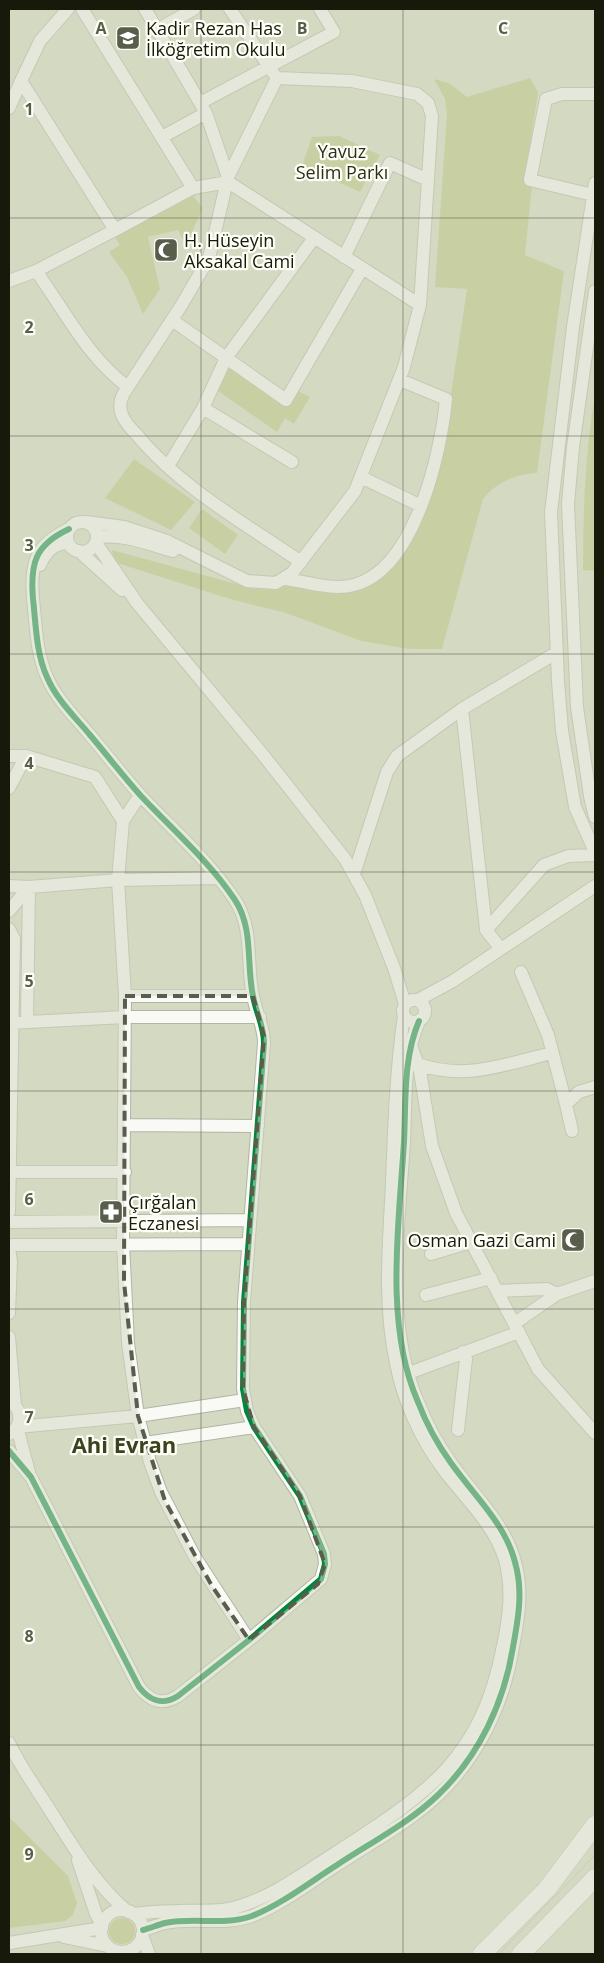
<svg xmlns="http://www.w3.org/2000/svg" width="604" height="1963" viewBox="0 0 604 1963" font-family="'Open Sans',sans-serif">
<rect width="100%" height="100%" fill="#d4d9c2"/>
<!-- green -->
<path fill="#bac67c" d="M530,78L538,92L526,174L532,185L525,255L564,271L537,473C515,474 497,482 483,499L442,649H409L361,641L286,613L230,599L114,562L112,550L255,589L285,587L306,575L322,587L365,579L415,534L421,524L433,489L449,407L467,289L435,287L447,114L445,99L434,79L449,83L467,97Z
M339,136L380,155L360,192L302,166L312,137Z
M186,187L203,208L186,245L178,230L148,237L160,289L143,314L127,277L109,252L120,245L108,226Z
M219,361L283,405L298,391L310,397L294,424L285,418L277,432L208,384Z
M595,396V571L583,570C583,512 585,453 595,396Z
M134,459L195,502L171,530L105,498Z
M202,509L238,535L225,554L189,528Z
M9,1817L68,1876L77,1903L73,1915L65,1921L9,1928Z
M109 1931a13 13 0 1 1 26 0a13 13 0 1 1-26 0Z"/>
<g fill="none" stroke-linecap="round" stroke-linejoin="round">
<defs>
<path id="minor" d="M68,9L40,41L21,81L115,230L193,188
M82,9L193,188L228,182L420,305
M145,9L206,113L228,177L209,258L181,306L124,393C120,400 119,407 122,415C125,423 132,430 138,436C180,487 247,525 301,562
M230,9L274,74
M157,30L194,9
M200,103L334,32L320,9
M9,108L21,81
M162,137L206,113
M595,183L573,327L551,512L558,681L562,731L575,807L595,852
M593,195L530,180L546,99L562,94H595
M344,257L390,163L428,180
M36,271L115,230
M9,281L36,271C65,311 87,357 128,387
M595,291L573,447L568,504L577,707L590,796L595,817
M172,320L286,400L362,269
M203,408L292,462
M168,466L203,408L226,358L314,238
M361,477L421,506
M67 537a15 15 0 1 1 30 0a15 15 0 1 1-30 0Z
M86,522L124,527L167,541L247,581L276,583L292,573L355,491L404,367L420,305L432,116L428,103L417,94L352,81L277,78L228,177
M97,538C120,532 151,545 173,551
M96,543L137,603L264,756L345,859L365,895L394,968L405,1004
M79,551L122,590
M40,565C45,553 54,543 68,543
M286,579C307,582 333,591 354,585C415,569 441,453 446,399L400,380
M462,709L486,930L501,949
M9,756H26L95,777L123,821
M9,788L26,756
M140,795L123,821L118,880L125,996L123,1244L128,1343L138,1416L150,1462L161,1492L195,1557L249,1640
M354,874L387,772L397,756L462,709L556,653
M9,886L29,887L118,880L217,878
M9,911L29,887
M9,929L14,939L9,1212
M486,930L544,865L568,856L595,855
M521,972L548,1035L566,1104
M125,996H253
M403 1011a11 11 0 1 1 22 0a11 11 0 1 1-22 0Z
M418,1000L453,981L595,886
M27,1022L29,887
M9,1023L125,1017H260
M412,1048L420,1071L432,1146L456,1213L538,1369L595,1433
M418,1064C464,1081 506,1064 552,1053
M125,1125L258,1126
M572,1131L566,1104L579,1092L595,1087
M10,1172H125
M9,1222L250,1220
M9,1245L248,1244
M9,1249L11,1261L9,1313
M431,1254L471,1242
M497,1291L547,1289L557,1294L595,1281
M426,1295L491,1278
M515,1323L557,1294
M9,1337L15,1405
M409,1373L519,1332
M9,1401C23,1409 23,1426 9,1434
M458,1430L466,1359L463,1352
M145,1443L254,1427
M9,1451L31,1477L139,1687C150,1701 162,1706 178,1696L249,1640L321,1579L325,1564L324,1554L300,1496L254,1427L247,1411L243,1389L244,1302L264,1043C264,1026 256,1013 253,996C246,964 254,929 235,900C209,861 173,830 141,796C123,776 107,755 90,735C75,717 56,699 47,677C36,653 36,625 33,599C30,563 35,545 69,529
M29,1472L17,1427L138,1416L245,1400
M9,1743C21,1768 38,1791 53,1815C75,1850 96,1885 128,1912
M78,1860L96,1914L102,1925
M101 1931a21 21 0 1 1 42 0a21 21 0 1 1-42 0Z
M133,1914C148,1912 164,1911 179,1911C198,1910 219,1913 237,1907C272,1897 304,1873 334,1854C426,1794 481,1761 503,1646C509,1617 513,1589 505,1560C495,1525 464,1497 443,1469C420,1438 403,1400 396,1363C383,1303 389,1244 392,1183C394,1127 396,1071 404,1015
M143,1930C150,1928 158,1925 165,1923C194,1917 223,1926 252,1916C282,1904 310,1882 337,1865C370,1843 409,1823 438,1795C479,1756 504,1703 513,1647C518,1620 523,1593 516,1566C507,1525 475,1497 451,1463C438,1445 426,1423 418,1402C384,1325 399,1223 404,1142C406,1102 403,1058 419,1021
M142,1935L149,1954
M64,1937L107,1946
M9,1943L102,1928"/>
<path id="highway" d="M482,1954L547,1889L595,1825
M521,1954L595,1878"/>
</defs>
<!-- minor casing -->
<use href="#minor" stroke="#b1b5a3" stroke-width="14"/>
<!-- highway casing -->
<use href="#highway" stroke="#b1b5a3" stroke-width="19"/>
<!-- minor -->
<use href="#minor" stroke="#f9f9f6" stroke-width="12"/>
<!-- highway -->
<use href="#highway" stroke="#f9f9f6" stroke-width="18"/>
<!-- tram -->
<path stroke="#babbb6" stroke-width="1" d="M499,1954L595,1855"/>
<defs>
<path id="cycleway" d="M9,1451L31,1477L139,1687C150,1701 162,1706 178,1696L249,1640L321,1579L325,1564L324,1554L300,1496L254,1427L247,1411L243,1389L244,1302L264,1043C264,1026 256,1013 253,996C246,964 254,929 235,900C209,861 173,830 141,796C123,776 107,755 90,735C75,717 56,699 47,677C36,653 36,625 33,599C30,563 35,545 69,529
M143,1930C150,1928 158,1925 165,1923C194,1917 223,1926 252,1916C282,1904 310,1882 337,1865C370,1843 409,1823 438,1795C479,1756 504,1703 513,1647C518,1620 523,1593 516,1566C507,1525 475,1497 451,1463C438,1445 426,1423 418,1402C384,1325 399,1223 404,1142C406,1102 403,1058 419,1021"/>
</defs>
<!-- cycleway casing -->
<use href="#cycleway" stroke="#fdfff6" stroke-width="9"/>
<!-- cycleway -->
<use href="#cycleway" stroke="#00873e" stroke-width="6"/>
</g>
<!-- marked area -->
<path d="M0 0H604V1963H0ZM125,996H253L264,1036L244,1302L243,1389L254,1427L300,1496L325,1564L318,1584L249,1640L212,1586L165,1501L138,1416L124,1282Z" fill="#d4d9c2" fill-opacity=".55" fill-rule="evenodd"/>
<path fill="none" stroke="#595d4b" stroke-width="4" stroke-dasharray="10 6" stroke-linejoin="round" d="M125,996H253L264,1036L244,1302L243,1389L254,1427L300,1496L325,1564L318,1584L249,1640L212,1586L165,1501L138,1416L124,1282Z"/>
<!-- grid -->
<path fill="none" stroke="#595d4b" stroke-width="1" stroke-opacity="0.55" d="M201,9V1954M403,9V1954M9,218H595M9,436H595M9,654H595M9,872H595M9,1091H595M9,1309H595M9,1527H595M9,1745H595"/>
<!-- icons -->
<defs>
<symbol id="school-square" viewBox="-11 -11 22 22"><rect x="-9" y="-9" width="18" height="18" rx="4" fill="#595d4b" stroke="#fdfff6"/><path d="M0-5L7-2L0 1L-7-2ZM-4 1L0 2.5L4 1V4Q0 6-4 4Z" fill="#fff"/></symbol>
<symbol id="mosque-square" viewBox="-11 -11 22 22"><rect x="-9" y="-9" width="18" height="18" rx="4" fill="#595d4b" stroke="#fdfff6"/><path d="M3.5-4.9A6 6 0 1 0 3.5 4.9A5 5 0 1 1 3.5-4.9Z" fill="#fff"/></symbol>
<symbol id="pharmacy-square" viewBox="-11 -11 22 22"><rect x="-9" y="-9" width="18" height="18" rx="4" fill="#595d4b" stroke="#fdfff6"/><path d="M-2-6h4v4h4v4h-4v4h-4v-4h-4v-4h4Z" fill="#fff"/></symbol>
</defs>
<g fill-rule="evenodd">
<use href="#school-square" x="114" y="24" width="28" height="28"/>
<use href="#mosque-square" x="152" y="236" width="28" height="28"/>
<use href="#pharmacy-square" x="97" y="1198" width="28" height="28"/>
<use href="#mosque-square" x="559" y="1226" width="28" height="28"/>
</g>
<g text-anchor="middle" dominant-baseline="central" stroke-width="4.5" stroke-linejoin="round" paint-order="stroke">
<!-- poi labels -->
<g font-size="18" fill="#171a0b" stroke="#fdfff6" text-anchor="start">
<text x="146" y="28">Kadir Rezan Has<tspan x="146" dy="21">İlköğretim Okulu</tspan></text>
<text x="184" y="240">H. Hüseyin<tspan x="184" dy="21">Aksakal Cami</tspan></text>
<text x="128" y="1202">Çırğalan<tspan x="128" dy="21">Eczanesi</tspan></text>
<text x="556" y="1240" text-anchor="end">Osman Gazi Cami</text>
</g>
<!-- park labels -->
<g font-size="18" fill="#2a2f18" stroke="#fdfff6">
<text x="342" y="151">Yavuz<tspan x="342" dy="21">Selim Parkı</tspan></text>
</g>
<!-- district labels -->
<g font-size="22" font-weight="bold" fill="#3c421f" stroke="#fdfff6">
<text x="124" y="1444">Ahi Evran</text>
</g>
</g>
<g font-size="16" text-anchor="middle" font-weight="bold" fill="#595d4b" stroke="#fdfff6" stroke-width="4.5" stroke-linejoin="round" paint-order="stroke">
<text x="101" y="34">A</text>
<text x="302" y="34">B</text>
<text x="503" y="34">C</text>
<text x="29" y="115">1</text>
<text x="29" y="333">2</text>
<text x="29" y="551">3</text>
<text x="29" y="769">4</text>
<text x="29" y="987">5</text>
<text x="29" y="1205">6</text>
<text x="29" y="1423">7</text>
<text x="29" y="1642">8</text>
<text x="29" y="1860">9</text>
</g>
<!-- border -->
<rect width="604" height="1963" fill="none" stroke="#171a0b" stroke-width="20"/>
</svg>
